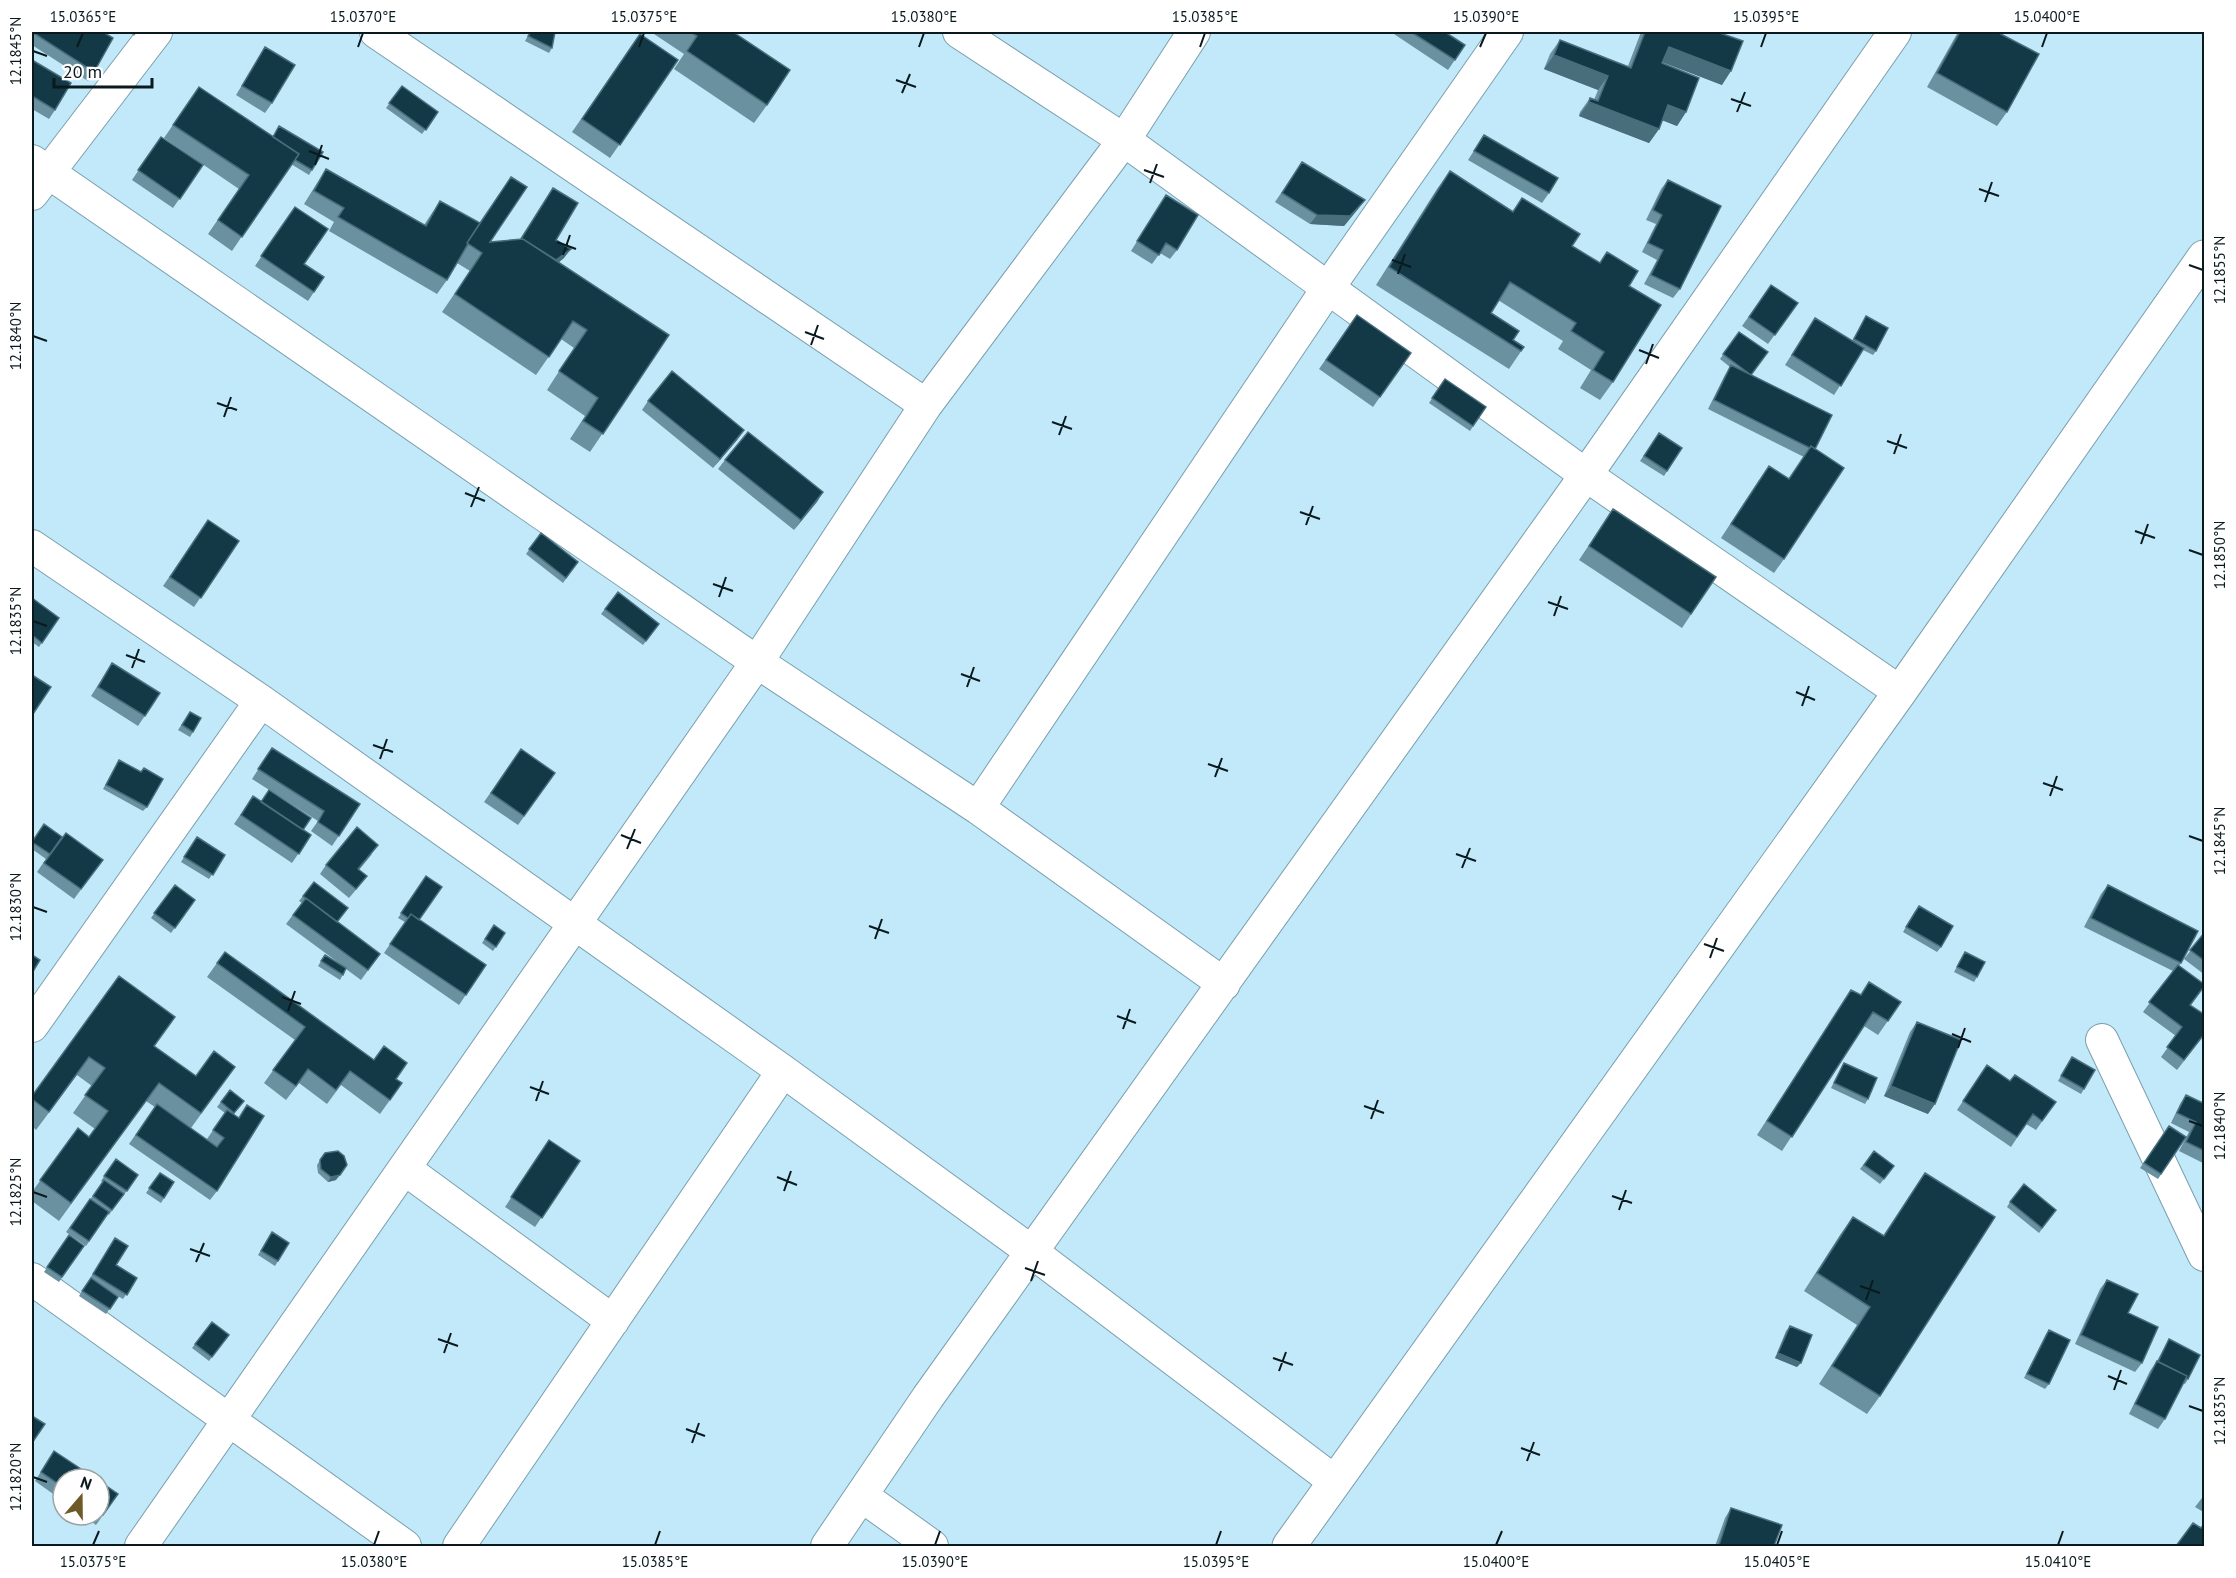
<svg xmlns="http://www.w3.org/2000/svg" width="2236" height="1578" viewBox="0 0 2236 1578" font-family="'PT Sans',sans-serif">
<rect width="100%" height="100%" fill="#c2e9f9"/>
<g fill="none" stroke-linecap="round" stroke-linejoin="round">
<defs>
<path id="street" d="M376,32L926,405
M959,32L1124,140L1586,475L1900,692
M32,161L757,662L978,808L1224,984
M32,194L156,32
M32,546L261,701L783,1071L1032,1252L1334,1481
M978,808L1328,288L1507,32
M32,1026L261,701
M2102,1040L2204,1255
M405,1169L613,1321
M32,1279L405,1546
M862,1496L932,1546
M141,1546L757,662L926,405L1124,140L1194,32
M459,1546L783,1071
M827,1546L928,1397L1586,475L1895,32"/>
<path id="highway" d="M1289,1546L1900,692L2204,257"/>
</defs>
<!-- street casing -->
<use href="#street" stroke="#7a9fae" stroke-width="34"/>
<!-- highway casing -->
<use href="#highway" stroke="#7a9fae" stroke-width="35"/>
<!-- street -->
<use href="#street" stroke="#fff" stroke-width="32"/>
<!-- highway -->
<use href="#highway" stroke="#fff" stroke-width="33"/>
</g>
<!-- wall -->
<path fill="#6a91a0" d="M32,32L94,72L88,81L32,45Z
M130,32H137L134,36Z
M530,32H555L552,48L549,53L525,41Z
M651,32H733L767,105L754,123L674,69L684,54Z
M1391,32H1445L1465,45L1448,70Z
M1641,32H1717L1722,85L1663,62L1662,63L1686,112L1677,126L1662,120L1659,129L1649,143L1579,116L1580,112L1590,98L1594,100L1598,90L1544,69L1550,54L1560,40L1628,66Z
M1958,32H1997L2007,112L1997,126L1927,87Z
M640,34L678,60L610,158L572,132Z
M265,47L272,103L265,113L236,95Z
M32,60L55,110L49,119L32,109Z
M402,86L438,112L422,134L386,108Z
M199,87L273,137L279,126L312,170L309,175L291,164L232,251L208,234L239,189L164,138Z
M1484,135L1549,193L1542,203L1468,160Z
M161,137L203,165L173,208L132,180Z
M1302,162L1365,200L1358,209L1344,226L1310,224L1275,202Z
M326,169L424,225L440,201L479,223L511,177L490,242L520,239L553,188L556,240L564,258L559,262L669,335L590,452L570,439L585,416L547,390L574,348L561,339L536,375L442,312L470,271L457,263L447,280L437,294L329,231L334,222L304,204L317,183Z
M1450,171L1513,211L1522,198L1572,246L1600,263L1607,252L1629,286L1613,382L1600,400L1580,388L1591,370L1558,349L1563,341L1498,300L1491,313L1513,340L1524,347L1509,369L1376,285L1437,189Z
M1668,180L1680,289L1673,298L1644,284L1657,260L1642,252L1656,224L1646,220L1661,189Z
M1166,195L1177,250L1170,259L1160,253L1152,264L1131,251Z
M295,207L304,264L324,277L308,301L255,266Z
M1771,285L1798,303L1768,344L1742,326Z
M1357,315L1411,353L1373,407L1319,369Z
M1866,316L1876,351L1873,355L1863,350L1834,395L1785,365L1815,318L1852,341Z
M1739,332L1751,375L1815,449L1784,559L1774,573L1721,538L1759,480L1789,479L1804,457L1708,409L1725,375L1730,367L1720,359Z
M1445,379L1486,407L1470,431L1429,403Z
M648,401L744,430L737,440L713,468L642,410Z
M1659,433L1682,448L1664,476L1640,461Z
M725,460L823,492L794,530L718,469Z
M1613,509L1716,577L1682,628L1579,560Z
M208,520L239,541L194,607L163,586Z
M541,533L578,562L563,583L526,554Z
M618,592L659,624L643,645L601,614Z
M32,598L59,618L39,647L32,642Z
M112,663L160,693L138,726L91,696Z
M190,712L193,732L190,737L178,730Z
M272,748L360,804L332,846L311,831L318,821L252,779Z
M521,749L555,773L518,825L484,802Z
M119,760L147,807L143,811L103,789Z
M253,796L311,835L292,863L234,824Z
M62,837L103,860L74,899L37,872L46,859L32,849V842Z
M197,837L225,855L209,879L181,862Z
M372,854L359,870L360,885L349,898L320,874L326,865Z
M426,876L419,920L486,965L459,1005L384,953L405,922L398,918Z
M314,882L337,922L380,954L361,980L346,969L340,980L318,966L325,955L343,966L286,924L302,903L299,901Z
M175,885L195,900L171,933L151,918Z
M2108,885L2181,963L2179,966L2205,986L2191,1005L2205,1034L2177,1070L2161,1057L2176,1036L2143,1012L2173,971L2084,927L2101,894Z
M1915,911L1941,947L1937,952L1903,932Z
M494,925L505,933L493,951L482,943Z
M2205,932V975L2184,959Z
M1965,952L1977,977L1974,982L1954,972Z
M217,963L402,1083L380,1114L341,1085L327,1104L299,1083L286,1100L264,1083L295,1040L207,977Z
M119,976L154,1046L196,1076L222,1085L191,1128L207,1139L225,1113L217,1107L230,1090L244,1101L233,1115L217,1191L210,1200L129,1144L155,1107L146,1101L59,1221L32,1201V1192L78,1128L89,1137L95,1129L73,1113L92,1086L77,1075L36,1130L32,1126V1096Z
M1851,990L1860,995L1901,1002L1878,1035L1864,1026L1782,1151L1757,1135Z
M1917,1022L1928,1114L1884,1096L1910,1032Z
M2072,1057L2084,1089L2081,1094L2058,1081Z
M1844,1063L1868,1099L1865,1104L1831,1088L1841,1068Z
M1987,1065L2010,1081L2056,1102L2036,1130L2026,1124L2011,1147L1957,1110Z
M2186,1095L2205,1104V1164L2179,1151L2189,1132L2171,1123L2180,1104Z
M2169,1126L2186,1137L2158,1179L2140,1168Z
M549,1140L580,1161L535,1227L505,1207Z
M1874,1151L1894,1166L1880,1184L1860,1169Z
M325,1153L336,1180L328,1182L318,1173L317,1165Z
M116,1159L138,1175L123,1196L122,1195L109,1215L108,1214L86,1246L66,1232L103,1182L101,1181Z
M160,1173L174,1182L161,1203L146,1193Z
M1925,1173L1880,1396L1867,1414L1819,1384L1857,1325L1804,1291L1840,1235L1853,1217L1883,1236Z
M2010,1202L2056,1210L2039,1233L2007,1207Z
M69,1235L84,1246L59,1282L44,1272Z
M269,1237L289,1243L275,1266L258,1255Z
M115,1238L116,1265L137,1278L123,1299L109,1291L118,1297L106,1314L79,1296Z
M2107,1280L2128,1313L2142,1363L2135,1372L2075,1344L2100,1289Z
M212,1322L229,1335L209,1361L192,1348Z
M1790,1326L1797,1367L1775,1358L1786,1331Z
M2049,1330V1384L2045,1389L2024,1378L2046,1334Z
M2169,1339L2188,1379L2185,1384L2183,1383L2165,1419L2158,1429L2129,1414L2150,1371L2157,1361Z
M54,1451L63,1479V1501L35,1481Z
M99,1481L118,1494L96,1525L83,1515H99Z
M2205,1494V1513L2195,1507Z
M1731,1508L1774,1546H1715L1725,1518Z"/>
<!-- shaded-wall -->
<path fill="#486e7c" d="M1669,47L1731,71L1722,85L1659,61Z
M1554,55L1608,76L1598,90L1544,69Z
M1589,102L1659,129L1649,143L1579,116Z
M1668,105L1686,112L1677,126L1659,119Z
M1365,200L1358,209L1344,226L1310,224L1317,215Z
M571,249L564,258L547,272L554,262Z
M744,430L737,440L713,468L720,459Z
M823,492L817,502L794,530L801,520Z
M1891,1086L1935,1104L1928,1114L1884,1096Z
M340,1175L336,1180L328,1182L331,1177Z
M1778,1353L1801,1363L1797,1367L1775,1358Z"/>
<!-- building -->
<path fill="#133946" stroke="#486e7c" stroke-width="1.5" d="M32,32H103L113,38L94,72Z
M531,32H555L552,48L528,36Z
M690,32H733L790,70L767,105L687,51L697,36Z
M1411,32H1445L1465,45L1455,60Z
M1645,32H1717L1743,41L1731,71L1669,47L1662,63L1699,78L1686,112L1668,105L1659,129L1589,102L1590,98L1598,101L1608,76L1554,55L1560,40L1631,68Z
M1960,32H1997L2039,54L2007,112L1937,73Z
M640,34L678,60L620,145L582,119Z
M265,47L295,65L272,103L242,86Z
M32,60L71,83L55,110L32,96Z
M402,86L438,112L426,130L389,103Z
M199,87L299,154L242,237L218,220L249,175L173,125Z
M279,126L323,152L312,170L295,160L299,154L273,137Z
M1484,135L1558,178L1549,193L1474,151Z
M161,137L203,165L180,199L138,170Z
M1302,162L1365,200L1350,216L1317,215L1282,193Z
M326,169L426,226L440,201L480,223L467,243L468,244L447,280L338,217L344,208L314,191Z
M1450,171L1513,212L1522,198L1580,234L1572,246L1600,263L1607,252L1638,271L1629,286L1661,305L1613,382L1593,370L1604,352L1571,331L1576,323L1510,282L1491,313L1519,331L1513,340L1524,347L1521,351L1389,267Z
M511,177L527,187L490,242L523,239L669,335L603,434L583,421L598,398L559,371L587,330L573,321L549,357L455,294L482,253L467,243Z
M1668,180L1721,206L1680,289L1651,275L1663,250L1648,243L1662,215L1653,210Z
M553,188L578,203L556,240L571,249L556,260L523,239H521Z
M1166,195L1198,215L1177,250L1166,243L1159,255L1137,241Z
M295,207L328,229L304,264L324,277L314,292L261,256Z
M1771,285L1798,303L1775,335L1749,317Z
M1357,315L1411,353L1380,397L1326,360Z
M1866,316L1888,328L1876,351L1854,339Z
M1815,318L1864,348L1841,386L1792,355Z
M1739,332L1768,352L1751,375L1723,354Z
M1731,365L1832,415L1815,449L1811,446L1810,448L1714,400Z
M672,371L744,430L720,459L648,401Z
M1445,379L1486,407L1473,426L1432,398Z
M748,432L823,492L801,520L725,460Z
M1659,433L1682,448L1667,471L1644,456Z
M1811,446L1844,468L1784,559L1731,524L1769,466L1789,479Z
M1613,509L1716,577L1691,614L1589,546Z
M208,520L239,541L201,598L170,577Z
M541,533L578,562L566,578L529,549Z
M618,592L659,624L646,641L605,609Z
M32,598L59,618L42,643L32,635Z
M112,663L160,693L145,716L98,687Z
M32,675L51,687L33,714H32Z
M190,712L201,718L193,732L182,725Z
M272,748L360,804L339,836L318,822L324,811L258,769Z
M521,749L555,773L524,816L491,793Z
M119,760L141,772L144,768L163,779L147,807L106,785Z
M269,790L311,818L303,830L261,802Z
M253,796L311,835L299,854L241,815Z
M44,824L62,837L50,854L32,842Z
M357,827L378,845L358,869L367,876L356,889L326,865Z
M66,833L103,860L81,889L44,863Z
M197,837L225,855L213,875L184,857Z
M426,876L442,887L419,920L411,914L408,918L401,913Z
M314,882L348,908L337,922L303,896Z
M175,885L195,900L175,928L154,913Z
M2108,885L2198,931L2181,963L2091,918Z
M306,898L380,954L368,970L293,915Z
M1919,906L1953,926L1941,947L1906,927Z
M411,914L486,965L466,995L390,944Z
M494,925L505,933L496,947L485,939Z
M2205,932V961L2190,950Z
M225,952L374,1060L384,1046L407,1063L396,1079L402,1083L390,1100L350,1071L336,1090L308,1069L296,1086L273,1070L305,1027L217,963Z
M1965,952L1985,962L1977,977L1957,967Z
M32,955L40,960L32,973Z
M325,955L346,968L343,975L321,961Z
M2178,965L2205,985L2190,1005L2205,1015V1033L2184,1060L2167,1047L2182,1027L2149,1002Z
M119,976L175,1017L154,1046L196,1076L214,1051L235,1067L201,1113L159,1083L71,1203L40,1180L78,1128L89,1137L108,1111L85,1095L105,1068L89,1057L49,1112L32,1099V1096Z
M1869,982L1901,1002L1888,1021L1873,1012L1792,1137L1767,1121L1851,990L1861,995Z
M1917,1022L1961,1040L1935,1104L1891,1086Z
M2072,1057L2095,1070L2084,1089L2061,1076Z
M1844,1063L1877,1078L1868,1099L1834,1083Z
M1987,1065L2010,1081L2015,1075L2056,1102L2042,1121L2033,1114L2017,1137L1963,1101Z
M230,1090L244,1101L234,1113L221,1102Z
M2186,1095L2205,1104V1151L2186,1142L2196,1122L2177,1113Z
M157,1104L217,1147L224,1138L213,1130L227,1110L239,1118L247,1105L264,1116L217,1191L136,1135Z
M2169,1126L2186,1137L2161,1174L2144,1163Z
M549,1140L580,1161L542,1218L511,1197Z
M338,1151L344,1156L347,1165L340,1175L331,1177L321,1169L320,1160L325,1153Z
M1874,1151L1894,1166L1884,1179L1864,1165Z
M116,1159L138,1175L127,1191L104,1176Z
M160,1173L174,1182L164,1198L149,1188Z
M1925,1173L1995,1217L1880,1396L1832,1366L1870,1307L1817,1273L1853,1217L1884,1236Z
M104,1180L124,1194L112,1210L93,1196Z
M2024,1184L2056,1210L2042,1228L2010,1202Z
M90,1199L109,1212L89,1241L70,1228Z
M272,1232L289,1243L278,1261L261,1251Z
M69,1235L84,1246L62,1277L47,1267Z
M115,1238L128,1246L116,1265L137,1278L127,1295L93,1274Z
M91,1278L118,1297L110,1309L82,1291Z
M2107,1280L2138,1294L2128,1313L2158,1327L2142,1363L2081,1335Z
M212,1322L229,1335L212,1357L195,1344Z
M1790,1326L1812,1335L1801,1363L1778,1353Z
M2049,1330L2070,1340L2049,1384L2027,1374Z
M2169,1339L2200,1355L2188,1379L2186,1378L2187,1376L2158,1362Z
M2157,1361L2187,1376L2165,1419L2135,1404Z
M32,1416L45,1424L32,1443Z
M54,1451L96,1479H63V1487L41,1472Z
M99,1481L118,1494L103,1515L99,1512Z
M1731,1508L1782,1525L1774,1546H1722L1719,1545Z
M2193,1523L2201,1528L2205,1523V1546H2176Z"/>
<!-- ticks -->
<path fill="none" stroke="#0a191e" stroke-width="2" d="M77,47L83,33M358,47L363,33M639,47L644,33M919,47L924,33M1200,47L1205,33M1480,47L1486,33M1761,47L1766,33M2042,47L2047,33M33,51L47,56M896,80L916,87M902,93L910,74M1731,99L1751,106M1737,112L1745,92M309,151L329,159M315,165L322,145M1144,170L1164,177M1150,183L1157,164M1979,189L1999,196M1985,202L1992,182M557,242L576,249M563,255L570,235M1392,260L1411,267M2189,265L2203,270M1398,274L1405,254M805,332L824,339M33,336L47,341M811,345L818,325M1639,350L1659,358M1646,364L1653,344M217,403L237,410M224,417L231,397M1052,422L1072,429M1059,435L1066,416M1887,441L1907,448M1894,454L1901,434M465,493L485,501M471,507L479,487M1300,512L1320,519M1306,525L1313,506M2135,531L2155,538M2141,544L2148,524M2189,550L2203,555M713,584L733,591M719,597L726,577M1548,602L1568,609M1554,616L1561,596M33,621L47,626M126,655L145,662M132,668L139,649M961,674L980,681M967,687L974,667M1796,692L1815,700M1802,706L1809,686M373,745L393,752M380,759L387,739M1208,764L1228,771M1215,777L1222,758M2043,783L2063,790M2050,796L2057,776M621,835L641,843M2189,836L2203,841M627,849L635,829M1456,854L1476,861M1462,868L1470,848M33,907L47,912M869,926L889,933M875,939L882,919M1704,944L1724,951M1710,958L1717,938M282,997L301,1004M288,1011L295,991M1117,1016L1136,1023M1123,1029L1130,1009M1952,1034L1971,1042M1958,1048L1965,1028M530,1087L549,1094M536,1101L543,1081M1364,1106L1384,1113M1371,1119L1378,1100M2189,1121L2203,1126M777,1177L797,1185M784,1191L791,1171M33,1192L47,1197M1612,1196L1632,1203M1619,1210L1626,1190M190,1249L210,1256M196,1262L204,1243M1025,1268L1045,1275M1031,1281L1038,1261M1860,1286L1880,1293M1866,1300L1873,1280M438,1339L458,1346M444,1353L451,1333M1273,1358L1293,1365M1279,1371L1286,1352M2108,1376L2127,1384M2114,1390L2121,1370M2189,1406L2203,1411M686,1429L705,1436M692,1443L699,1423M1521,1448L1540,1455M1527,1461L1534,1442M33,1477L47,1482M93,1545L99,1531M374,1545L379,1531M655,1545L660,1531M935,1545L940,1531M1216,1545L1221,1531M1496,1545L1502,1531M1777,1545L1782,1531M2058,1545L2063,1531"/>
<!-- border -->
<rect width="2236" height="1578" fill="none" stroke="#ffffff" stroke-width="66"/>
<!-- north arrow -->
<g transform="translate(81 1497) rotate(20)"><circle r="28" fill="#ffffff" stroke="#9da3a5" stroke-width="1.5"/>
<path d="M0-4.5L10 22L0 15L-10 22Z" fill="#6e5928"/>
<text y="-9" font-size="16" font-weight="bold" text-anchor="middle" fill="#0a191e">N</text>
</g>
<!-- scale -->
<path d="M54 78v9h98v-9" fill="none" stroke="#0a191e" stroke-width="3"/>
<text x="63" y="78" font-size="18" fill="#0a191e" stroke="#ffffff" stroke-width="4.5" paint-order="stroke">20 m</text>
<rect x="33" y="33" width="2170" height="1512" fill="none" stroke="#0a191e" stroke-width="2"/>
<g font-size="15" text-anchor="middle" fill="#0a191e">
<text x="83" y="22">15.0365°E</text>
<text x="363" y="22">15.0370°E</text>
<text x="644" y="22">15.0375°E</text>
<text x="924" y="22">15.0380°E</text>
<text x="1205" y="22">15.0385°E</text>
<text x="1486" y="22">15.0390°E</text>
<text x="1766" y="22">15.0395°E</text>
<text x="2047" y="22">15.0400°E</text>
<text transform="translate(16 51) rotate(-90)" y="5">12.1845°N</text>
<text transform="translate(2220 270) rotate(-90)" y="5">12.1855°N</text>
<text transform="translate(16 336) rotate(-90)" y="5">12.1840°N</text>
<text transform="translate(2220 555) rotate(-90)" y="5">12.1850°N</text>
<text transform="translate(16 621) rotate(-90)" y="5">12.1835°N</text>
<text transform="translate(2220 841) rotate(-90)" y="5">12.1845°N</text>
<text transform="translate(16 907) rotate(-90)" y="5">12.1830°N</text>
<text transform="translate(2220 1126) rotate(-90)" y="5">12.1840°N</text>
<text transform="translate(16 1192) rotate(-90)" y="5">12.1825°N</text>
<text transform="translate(2220 1411) rotate(-90)" y="5">12.1835°N</text>
<text transform="translate(16 1477) rotate(-90)" y="5">12.1820°N</text>
<text x="93" y="1567">15.0375°E</text>
<text x="374" y="1567">15.0380°E</text>
<text x="655" y="1567">15.0385°E</text>
<text x="935" y="1567">15.0390°E</text>
<text x="1216" y="1567">15.0395°E</text>
<text x="1496" y="1567">15.0400°E</text>
<text x="1777" y="1567">15.0405°E</text>
<text x="2058" y="1567">15.0410°E</text>
</g>
</svg>
